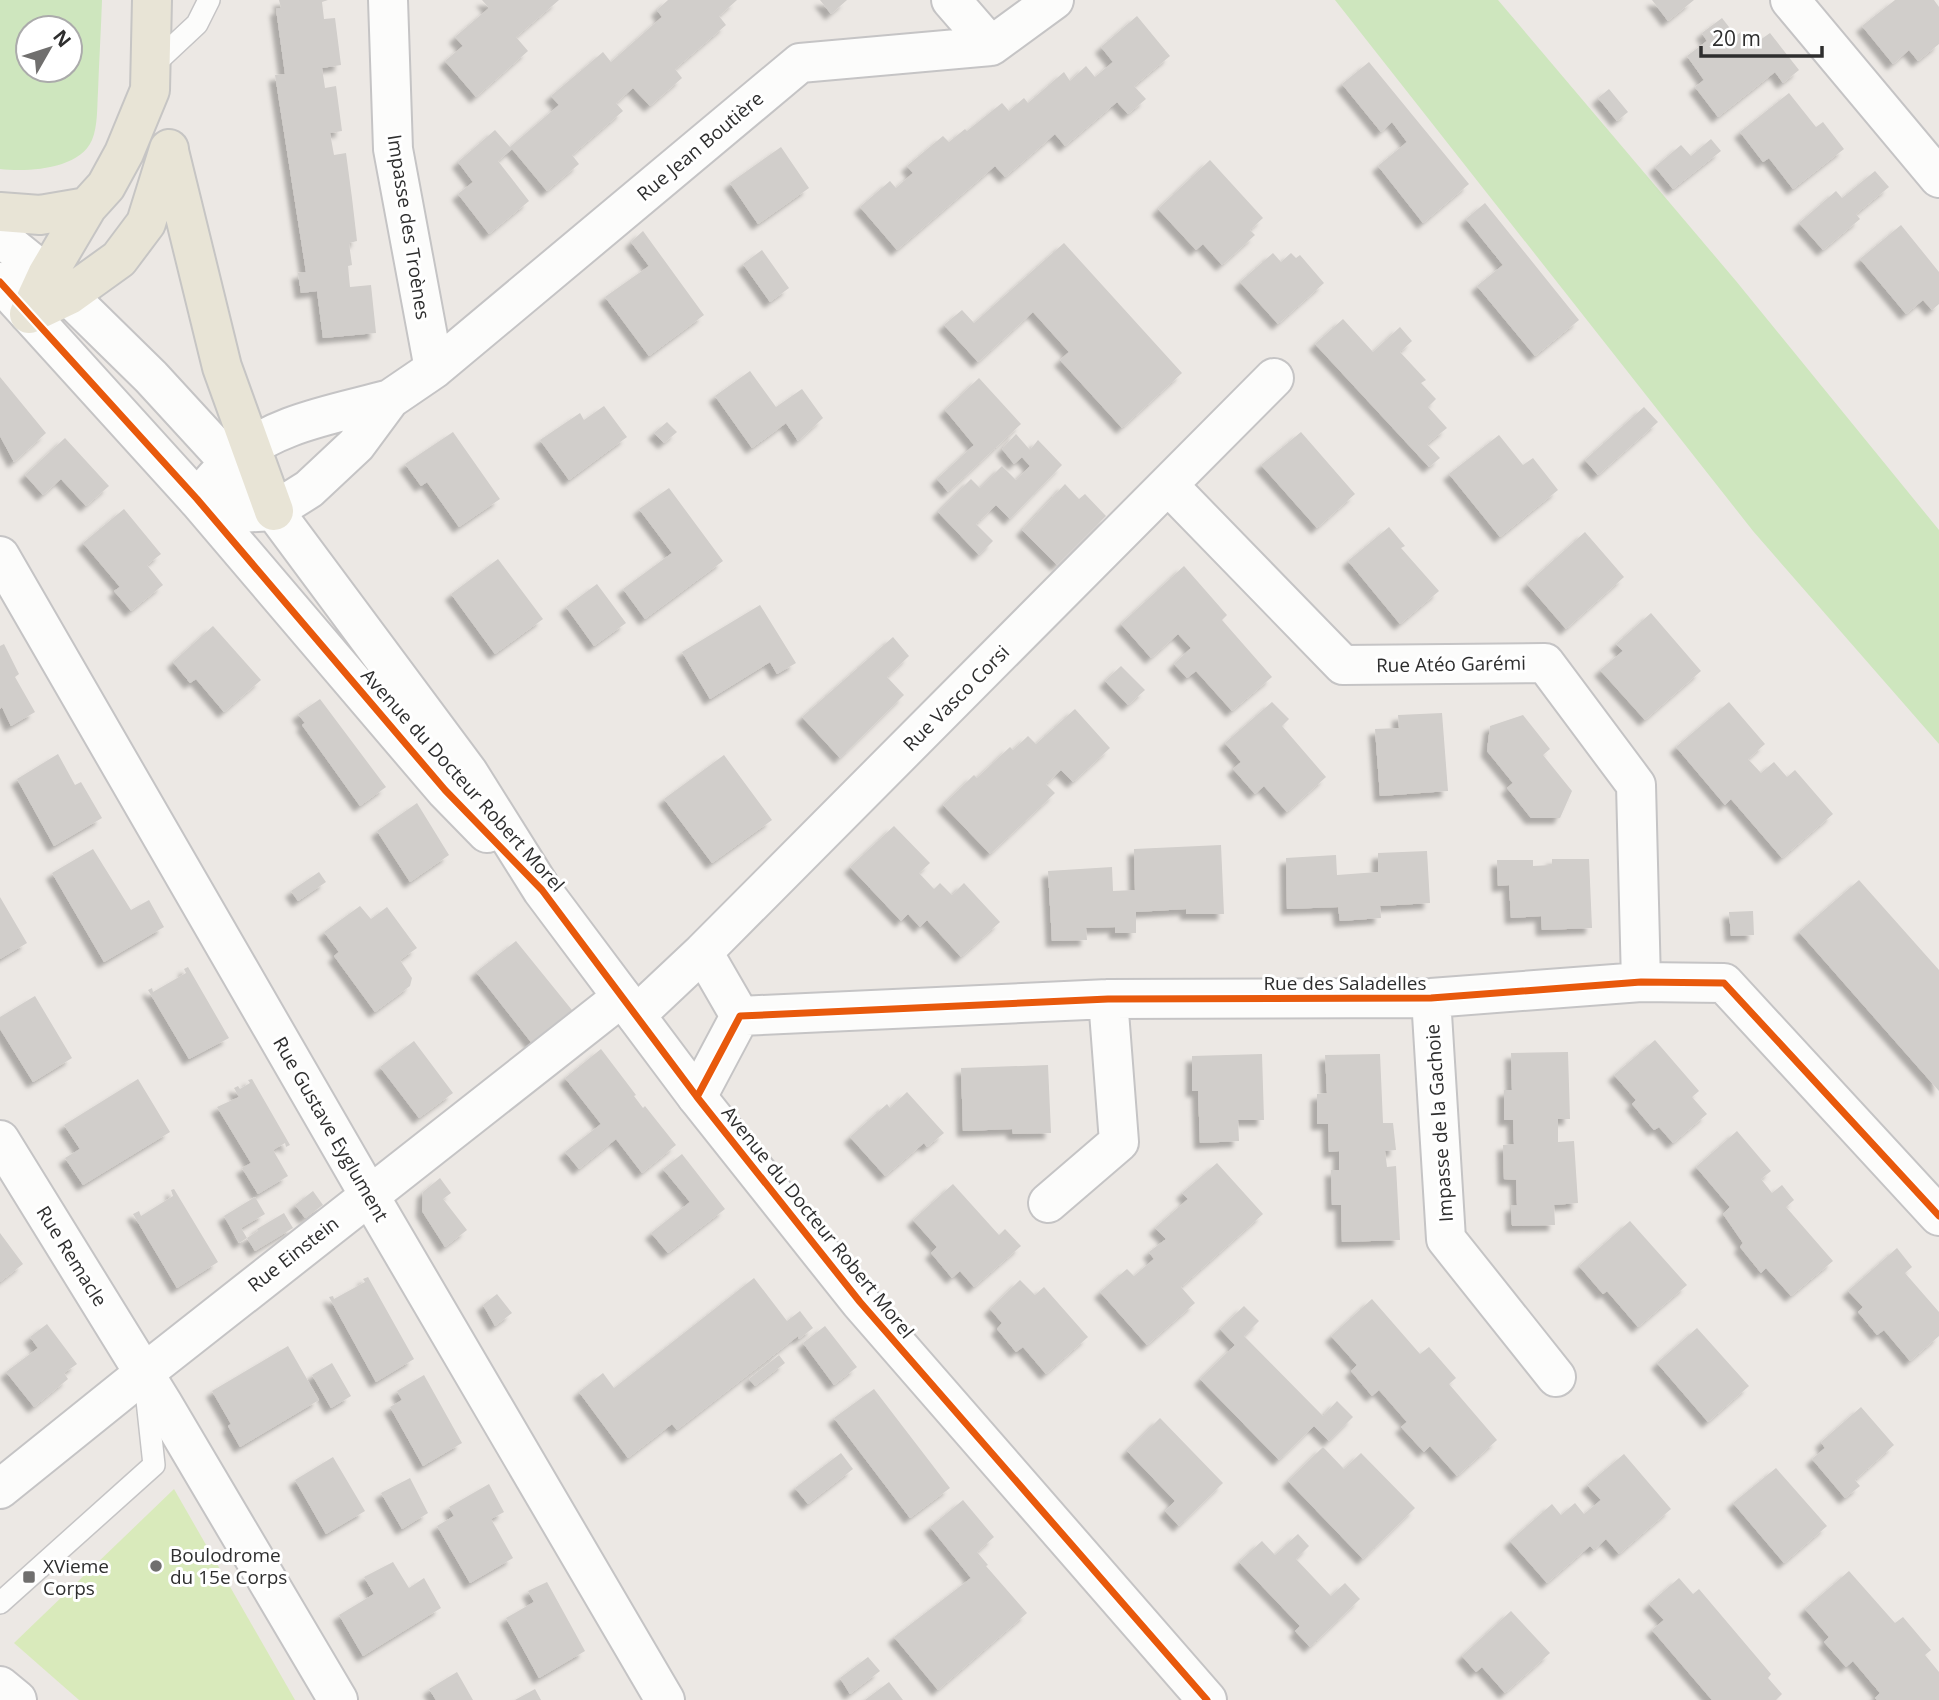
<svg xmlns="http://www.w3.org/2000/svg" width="1939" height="1700" viewBox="0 0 1939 1700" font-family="'Open Sans',sans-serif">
<defs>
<filter id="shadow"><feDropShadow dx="-6" dy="6" stdDeviation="2" flood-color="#0004"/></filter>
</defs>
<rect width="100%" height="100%" fill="#ece8e4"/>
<!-- green -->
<path fill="#cee6be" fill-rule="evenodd" d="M0,0H102C101,31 99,61 98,92C97,106 98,126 92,140C79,170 27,172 0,169ZM70,28V70H28V28Z
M1335,0H1498L1736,281L1939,530V744L1753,531Z"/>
<!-- pitch -->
<path fill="#d9eabb" d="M174,1489L295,1700H79L14,1643Z"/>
<!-- building -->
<path fill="#d1cecb" filter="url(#shadow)" d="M279,0H328L322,2L324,19L335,18L341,65L322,68L325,88L336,86L342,131L330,133L334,155L346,153L352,198L357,241L349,243L352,265L348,266L350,287L371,285L376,333L323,338L317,291L301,293L298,273L306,272L275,75L285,74L276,9L281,8Z
M482,0H559L516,37L528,51L476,97L445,61L463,46L455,37L489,8Z
M668,0H737L719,16L726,25L675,69L682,78L650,106L633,88L616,103L623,111L572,155L579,164L547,191L512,149L498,161L529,201L489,234L458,194L473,182L458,162L495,130L510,147L559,105L551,96L603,52L611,62L662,17L657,10Z
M820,0H847L831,14Z
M1652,0H1694L1668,21Z
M1895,0H1934L1939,7V44L1918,61L1909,50L1893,64L1862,26Z
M1137,16L1170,56L1134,86L1146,99L1128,114L1117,102L1065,146L1055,134L1005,177L995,166L897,250L860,207L890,181L896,188L913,173L907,166L943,136L949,142L965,129L967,131L1002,103L1009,111L1024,98L1028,103L1064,72L1070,81L1086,66L1095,77L1113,62L1101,47Z
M1722,18L1736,36L1742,31L1753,45L1770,33L1799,70L1783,83L1775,72L1718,117L1695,87L1704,80L1687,56L1707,41L1702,33Z
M1369,62L1469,184L1423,223L1378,166L1407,142L1392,122L1381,132L1342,84Z
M1609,89L1628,112L1617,121L1598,98Z
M1789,93L1816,127L1823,122L1844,149L1793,189L1769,158L1763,162L1740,132Z
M1711,139L1721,151L1673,189L1655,167L1681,145L1691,156Z
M781,147L809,188L758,224L730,183Z
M1210,160L1263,218L1250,230L1255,235L1222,265L1203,244L1196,250L1158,209Z
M1875,171L1889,187L1856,214L1860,219L1823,250L1799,223L1836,191L1842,198Z
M1485,203L1579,320L1535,356L1477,286L1503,265L1466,219Z
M1901,225L1939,272V304L1932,310L1923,300L1906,314L1860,259Z
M643,231L704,315L649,356L605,297L649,266L631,242Z
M1064,243L1182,373L1122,428L1060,360L1069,352L1033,312L978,362L944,325L962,310L974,323Z
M762,250L789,288L770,302L743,264Z
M1273,253L1281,262L1291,253L1296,258L1300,255L1324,283L1278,324L1240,282Z
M1343,319L1373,352L1400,327L1412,341L1400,352L1426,380L1421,383L1436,399L1428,407L1447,428L1427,444L1440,458L1429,467L1315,344Z
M750,371L776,407L802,389L823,418L798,441L786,423L752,448L715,396Z
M0,377L46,433L14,462L0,436Z
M979,378L1021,424L948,492L937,479L974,445L945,410Z
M604,406L627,437L569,480L540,440L580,413L584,420Z
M1644,407L1658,422L1598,475L1585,460Z
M667,422L677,432L664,443L654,433Z
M453,432L500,499L459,527L427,482L421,486L405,464Z
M1301,432L1355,494L1317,528L1261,465Z
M1016,434L1030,450L1038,440L1062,465L1010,519L996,505L976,524L993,541L979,555L938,512L971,479L980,488L1002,466L1016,480L1030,466L1022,457L1014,464L1002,449Z
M1499,435L1523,465L1533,458L1558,490L1500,537L1449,474Z
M65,438L109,486L86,506L61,479L43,495L25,475Z
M1065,484L1079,499L1085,494L1106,516L1057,565L1022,530Z
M669,488L723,561L645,619L623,589L672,553L639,509Z
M124,509L161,554L147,565L163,585L131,611L114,591L120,587L83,543Z
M1389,527L1405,546L1401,548L1439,591L1400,624L1348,561Z
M1585,532L1624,577L1566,629L1527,584Z
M498,559L543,619L495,654L451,594Z
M1184,566L1227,615L1222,620L1272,677L1232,711L1196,671L1187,678L1174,664L1191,648L1178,634L1151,658L1121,624Z
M597,584L626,623L594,646L566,607Z
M760,605L796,663L777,674L770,662L710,699L682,652Z
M1651,613L1701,671L1645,720L1600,670L1623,651L1616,644Z
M213,626L261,680L224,712L196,679L190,683L173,662Z
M893,637L909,656L887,677L904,695L840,758L802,717Z
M4,644L19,674L15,677L35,712L11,726L2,707L0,709V646Z
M1121,666L1145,690L1128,705L1105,681Z
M320,699L386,787L360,806L302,725L305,723L298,714Z
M1272,702L1289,719L1282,726L1326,777L1287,812L1264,786L1255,794L1233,769L1241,762L1225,743Z
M1729,702L1765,744L1748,759L1761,773L1774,762L1787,777L1795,770L1833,814L1782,858L1731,799L1725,805L1676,747Z
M1075,709L1110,748L1073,782L1061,770L1046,784L1055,793L990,854L943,805L974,775L977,778L1010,747L1013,750L1028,736L1036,744Z
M1442,713L1448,791L1380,796L1375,729L1399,728L1398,715Z
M1523,715L1550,749L1543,755L1572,791L1560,818H1531L1507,788L1513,783L1487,751L1490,726Z
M58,754L75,785L81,782L102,818L54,846L17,779Z
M724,755L772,820L712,863L664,799Z
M417,803L449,855L410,882L377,831Z
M894,826L930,863L919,873L934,889L940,883L952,895L964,883L1000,922L961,957L927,920L920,927L908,914L901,921L850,867Z
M1221,845L1224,914H1186V909L1136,912V933H1115V927L1086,928L1087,940L1052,941L1048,871L1112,867L1113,891L1135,890L1134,849Z
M93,849L131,910L149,900L164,927L104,962L52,873Z
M1427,851L1430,903L1380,906L1381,918L1340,921L1338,907L1287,909L1286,858L1336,855L1337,875L1378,872V853Z
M1552,859H1589L1592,928L1542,930L1541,916L1511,918L1509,885L1498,886L1497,860H1533V866L1552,865Z
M319,872L326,882L298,901L291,891Z
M1859,880L1939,970V1091L1799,932Z
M0,897L27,943L0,959Z
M360,906L371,919L387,907L417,948L400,960L412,978L410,986L375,1012L334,956L339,952L324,932Z
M1753,911L1754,935L1731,936L1729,912Z
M516,941L576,1015L534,1046L476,972Z
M188,967L229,1038L189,1059L148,990L152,988L153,992L186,973L184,969Z
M35,996L72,1058L33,1082L0,1029V1017Z
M1655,1040L1699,1091L1692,1097L1707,1114L1673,1143L1659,1127L1654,1130L1632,1104L1636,1100L1614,1075Z
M414,1041L453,1093L419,1118L380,1067Z
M601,1049L636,1095L634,1096L643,1108L645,1106L676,1145L642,1173L616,1139L579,1169L565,1152L601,1124L565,1078Z
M1568,1052L1570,1119H1558V1142L1574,1141L1578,1203L1554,1205L1555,1225L1512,1226L1511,1206L1517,1205L1516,1180L1504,1179L1503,1145L1514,1144L1513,1120H1504V1090H1512L1511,1053Z
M1262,1054L1264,1120H1238L1239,1141L1200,1143L1198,1091H1192V1056Z
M1380,1054L1383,1123H1393L1396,1150L1385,1151L1387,1167L1396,1166L1400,1240L1342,1242L1341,1205H1332L1331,1170H1339V1151L1329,1152L1328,1124H1317V1094L1327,1093L1325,1055Z
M1048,1065L1051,1133L1013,1134L1012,1129L963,1131L961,1068Z
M138,1079L170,1132L83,1185L65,1158L80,1149L64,1125Z
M252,1079L290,1145L286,1147L285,1143L273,1150L288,1176L258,1194L242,1168L251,1163L217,1107L239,1097L234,1088L238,1086L240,1089L250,1083L248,1080Z
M907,1092L944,1133L927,1147L924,1143L885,1176L850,1137L887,1104L890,1108Z
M1737,1131L1771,1171L1761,1179L1772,1193L1782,1185L1794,1200L1786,1207L1833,1261L1791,1296L1766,1268L1761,1273L1740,1247L1743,1243L1723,1214L1730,1207L1696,1167Z
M682,1154L725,1209L668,1253L651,1233L690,1202L663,1169Z
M1217,1163L1263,1214L1181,1287L1195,1303L1147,1345L1100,1292L1127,1269L1134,1276L1154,1259L1149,1252L1166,1239L1155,1228L1188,1199L1182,1193Z
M440,1178L451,1193L443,1199L467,1230L445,1247L422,1211L423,1192Z
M953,1184L999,1235L1005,1229L1021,1246L974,1287L960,1271L952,1278L931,1253L937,1247L913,1220Z
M174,1189L218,1262L177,1288L133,1214L139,1211L141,1216L173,1196L171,1190Z
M313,1191L323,1205L305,1218L295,1205Z
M255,1197L265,1214L241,1228L247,1238L258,1231L257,1229L284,1213L293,1228L255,1251L247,1238L239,1243L224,1216Z
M1630,1221L1687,1285L1638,1327L1607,1291L1603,1294L1579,1266Z
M0,1233L23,1264L0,1282Z
M1897,1248L1912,1267L1905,1273L1939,1312V1336L1910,1361L1884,1330L1877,1335L1858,1312L1863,1307L1848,1291Z
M368,1277L414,1359L376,1382L329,1297L333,1296L334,1299L365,1282L363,1279Z
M754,1278L787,1321L800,1311L813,1328L799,1339L798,1336L677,1430L672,1424L628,1458L579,1392L603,1373L614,1388Z
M1020,1280L1035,1295L1044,1287L1088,1337L1046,1374L1023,1347L1016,1352L997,1329L1002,1323L990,1309Z
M497,1294L512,1313L495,1326L483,1305Z
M1372,1299L1420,1354L1429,1347L1456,1378L1449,1384L1497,1440L1457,1476L1430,1446L1424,1452L1401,1427L1407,1422L1379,1390L1372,1396L1351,1371L1357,1365L1331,1336Z
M1244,1306L1259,1321L1244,1336L1323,1416L1337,1401L1353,1417L1329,1441L1314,1426L1279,1460L1200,1379L1235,1345L1220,1329Z
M47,1324L77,1364L64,1373L68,1379L34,1407L6,1372L38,1348L30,1337Z
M825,1326L857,1367L834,1385L803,1343Z
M1697,1328L1749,1386L1708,1422L1657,1363Z
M288,1346L319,1400L240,1447L228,1426L231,1424L212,1391Z
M779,1355L785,1363L755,1386L749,1379Z
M332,1363L351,1396L331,1408L312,1375Z
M424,1375L462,1443L423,1466L390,1407L402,1400L397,1391Z
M874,1389L950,1488L910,1518L834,1418Z
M1861,1407L1894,1445L1855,1480L1860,1486L1845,1498L1812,1459L1825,1448L1821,1442Z
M1160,1418L1223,1483L1179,1526L1165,1511L1175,1501L1127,1451Z
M1323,1447L1344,1469L1361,1453L1415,1508L1363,1559L1288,1481Z
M841,1453L853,1469L808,1504L795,1488Z
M1624,1454L1671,1509L1619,1554L1606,1539L1594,1550L1590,1546L1547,1583L1510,1541L1552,1504L1561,1515L1575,1503L1584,1514L1601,1500L1587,1485Z
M333,1457L365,1511L326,1534L295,1480Z
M1776,1468L1827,1526L1784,1563L1733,1503Z
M410,1478L428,1513L402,1529L381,1493Z
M489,1484L504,1512L491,1519L513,1558L470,1583L437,1526L454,1516L449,1507Z
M963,1500L994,1537L977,1552L988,1565L986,1566L1027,1613L938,1690L894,1637L971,1578L930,1527Z
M1298,1534L1309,1546L1296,1559L1331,1596L1345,1583L1360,1599L1310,1647L1295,1631L1300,1626L1239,1562L1262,1541L1275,1555Z
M393,1562L409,1588L424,1578L441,1608L363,1656L339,1615L374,1594L364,1577Z
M1849,1571L1895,1623L1903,1617L1931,1650L1925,1655L1939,1672V1700H1877L1875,1698L1880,1693L1853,1661L1846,1667L1824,1642L1829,1637L1805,1609Z
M1679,1578L1693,1594L1699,1589L1771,1674L1768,1678L1782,1694L1776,1700H1712L1652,1630L1664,1620L1649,1604Z
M547,1582L585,1651L539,1678L506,1618L534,1602L528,1591Z
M1511,1611L1550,1653L1505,1693L1482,1667L1476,1672L1462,1656Z
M868,1657L880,1671L850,1694L840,1678Z
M457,1672L473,1700H436L429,1689Z
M889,1682L903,1700H865Z
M535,1689L541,1700H515Z"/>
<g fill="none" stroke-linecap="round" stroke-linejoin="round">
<defs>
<path id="service" d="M151,67L197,24L209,0
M0,1603L154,1465L146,1391"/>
<path id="minor" d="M388,0L393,149L434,369
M951,0L991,46
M1790,0L1939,178
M390,399C336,414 272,423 230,463C218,473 208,487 197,499L240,513L274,511L309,489L356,445L390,399L434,369L800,63L991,46L1054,0
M1168,485L1343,665L1545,663L1636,785L1641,982
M0,556L369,1195L665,1700
M703,952L740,1016
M1431,998L1446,1239L1556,1377
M636,1015L703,952L1274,378
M697,1097L740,1016L1108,999L1431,998L1641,982L1724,983L1939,1216
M0,1140L163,1404L338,1700
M1048,1203L1119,1142L1108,999
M0,1489L144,1373L622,997
M0,1686L17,1700"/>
<path id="tertiary" d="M0,237L47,275L151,377L274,511L468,772L542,890L697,1097L860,1302L1207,1700
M0,282L197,499L445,790L487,833"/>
<path id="primary" d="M169,151L222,367L274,511
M0,212L40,215L87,207
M29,314L47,275L87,207L106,186L124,153L150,90L152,0
M29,314L69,295L119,259L146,223L169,149"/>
</defs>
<!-- service casing -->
<use href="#service" stroke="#c5c4c5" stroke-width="24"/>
<!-- minor casing -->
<use href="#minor" stroke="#c5c4c5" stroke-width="42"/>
<!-- tertiary casing -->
<use href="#tertiary" stroke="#c5c4c5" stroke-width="42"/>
<!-- primary casing -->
<use href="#primary" stroke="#c6c5c4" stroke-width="42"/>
<!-- service -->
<use href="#service" stroke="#fcfcfb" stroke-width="21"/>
<!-- minor -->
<use href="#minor" stroke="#fcfcfb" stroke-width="38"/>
<!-- tertiary -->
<use href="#tertiary" stroke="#fcfcfb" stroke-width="38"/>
<!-- primary -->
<use href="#primary" stroke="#e8e4d6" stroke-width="38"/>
<defs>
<path id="cycleway" d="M0,282L197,499L445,790L542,890L697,1097L860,1302L1207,1700
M697,1097L740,1016L1108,999L1431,998L1641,982L1724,983L1939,1216"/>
</defs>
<!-- cycleway casing -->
<use href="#cycleway" stroke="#fff" stroke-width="11"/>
<!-- cycleway -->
<use href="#cycleway" stroke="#e8590c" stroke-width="7"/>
</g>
<!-- markers -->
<g fill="#706f6e" stroke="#fff" stroke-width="2.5">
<circle cx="156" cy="1566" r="7"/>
<rect x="22" y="1570" width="14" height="14" rx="3.5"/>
</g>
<g text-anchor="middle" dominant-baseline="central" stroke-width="6" stroke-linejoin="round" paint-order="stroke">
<!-- street labels -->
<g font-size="19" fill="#2e2e2e" stroke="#fff">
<text transform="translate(700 146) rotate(-40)">Rue Jean Boutière</text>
<text transform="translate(409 227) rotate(81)">Impasse des Troènes</text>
<text transform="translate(1451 664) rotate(-1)">Rue Atéo Garémi</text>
<text transform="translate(956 698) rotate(-45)">Rue Vasco Corsi</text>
<text transform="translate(463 780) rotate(48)">Avenue du Docteur Robert Morel</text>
<text x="1345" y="983">Rue des Saladelles</text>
<text transform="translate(1439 1123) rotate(-94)">Impasse de la Gachoie</text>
<text transform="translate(331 1129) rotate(60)">Rue Gustave Eyglument</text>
<text transform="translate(818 1222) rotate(51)">Avenue du Docteur Robert Morel</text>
<text transform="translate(293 1254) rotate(-38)">Rue Einstein</text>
<text transform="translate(72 1256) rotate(58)">Rue Remacle</text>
</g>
<!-- poi labels -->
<g font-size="19" fill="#2e2e2e" stroke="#fff" text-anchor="start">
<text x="170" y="1555">Boulodrome<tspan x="170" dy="22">du 15e Corps</tspan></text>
<text x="43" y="1566">XVieme<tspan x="43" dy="22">Corps</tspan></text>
</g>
</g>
<!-- north arrow -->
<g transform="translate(49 49) rotate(51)"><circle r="33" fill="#ffffff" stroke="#ababab" stroke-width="2"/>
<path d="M0-5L12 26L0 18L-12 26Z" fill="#706f6e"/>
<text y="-10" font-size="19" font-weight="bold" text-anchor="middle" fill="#2e2e2e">N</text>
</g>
<!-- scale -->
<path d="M1701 46v10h121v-10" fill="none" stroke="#2e2e2e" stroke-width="3.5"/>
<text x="1712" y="46" font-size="21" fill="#2e2e2e" stroke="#ffffff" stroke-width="5" paint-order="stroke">20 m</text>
</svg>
